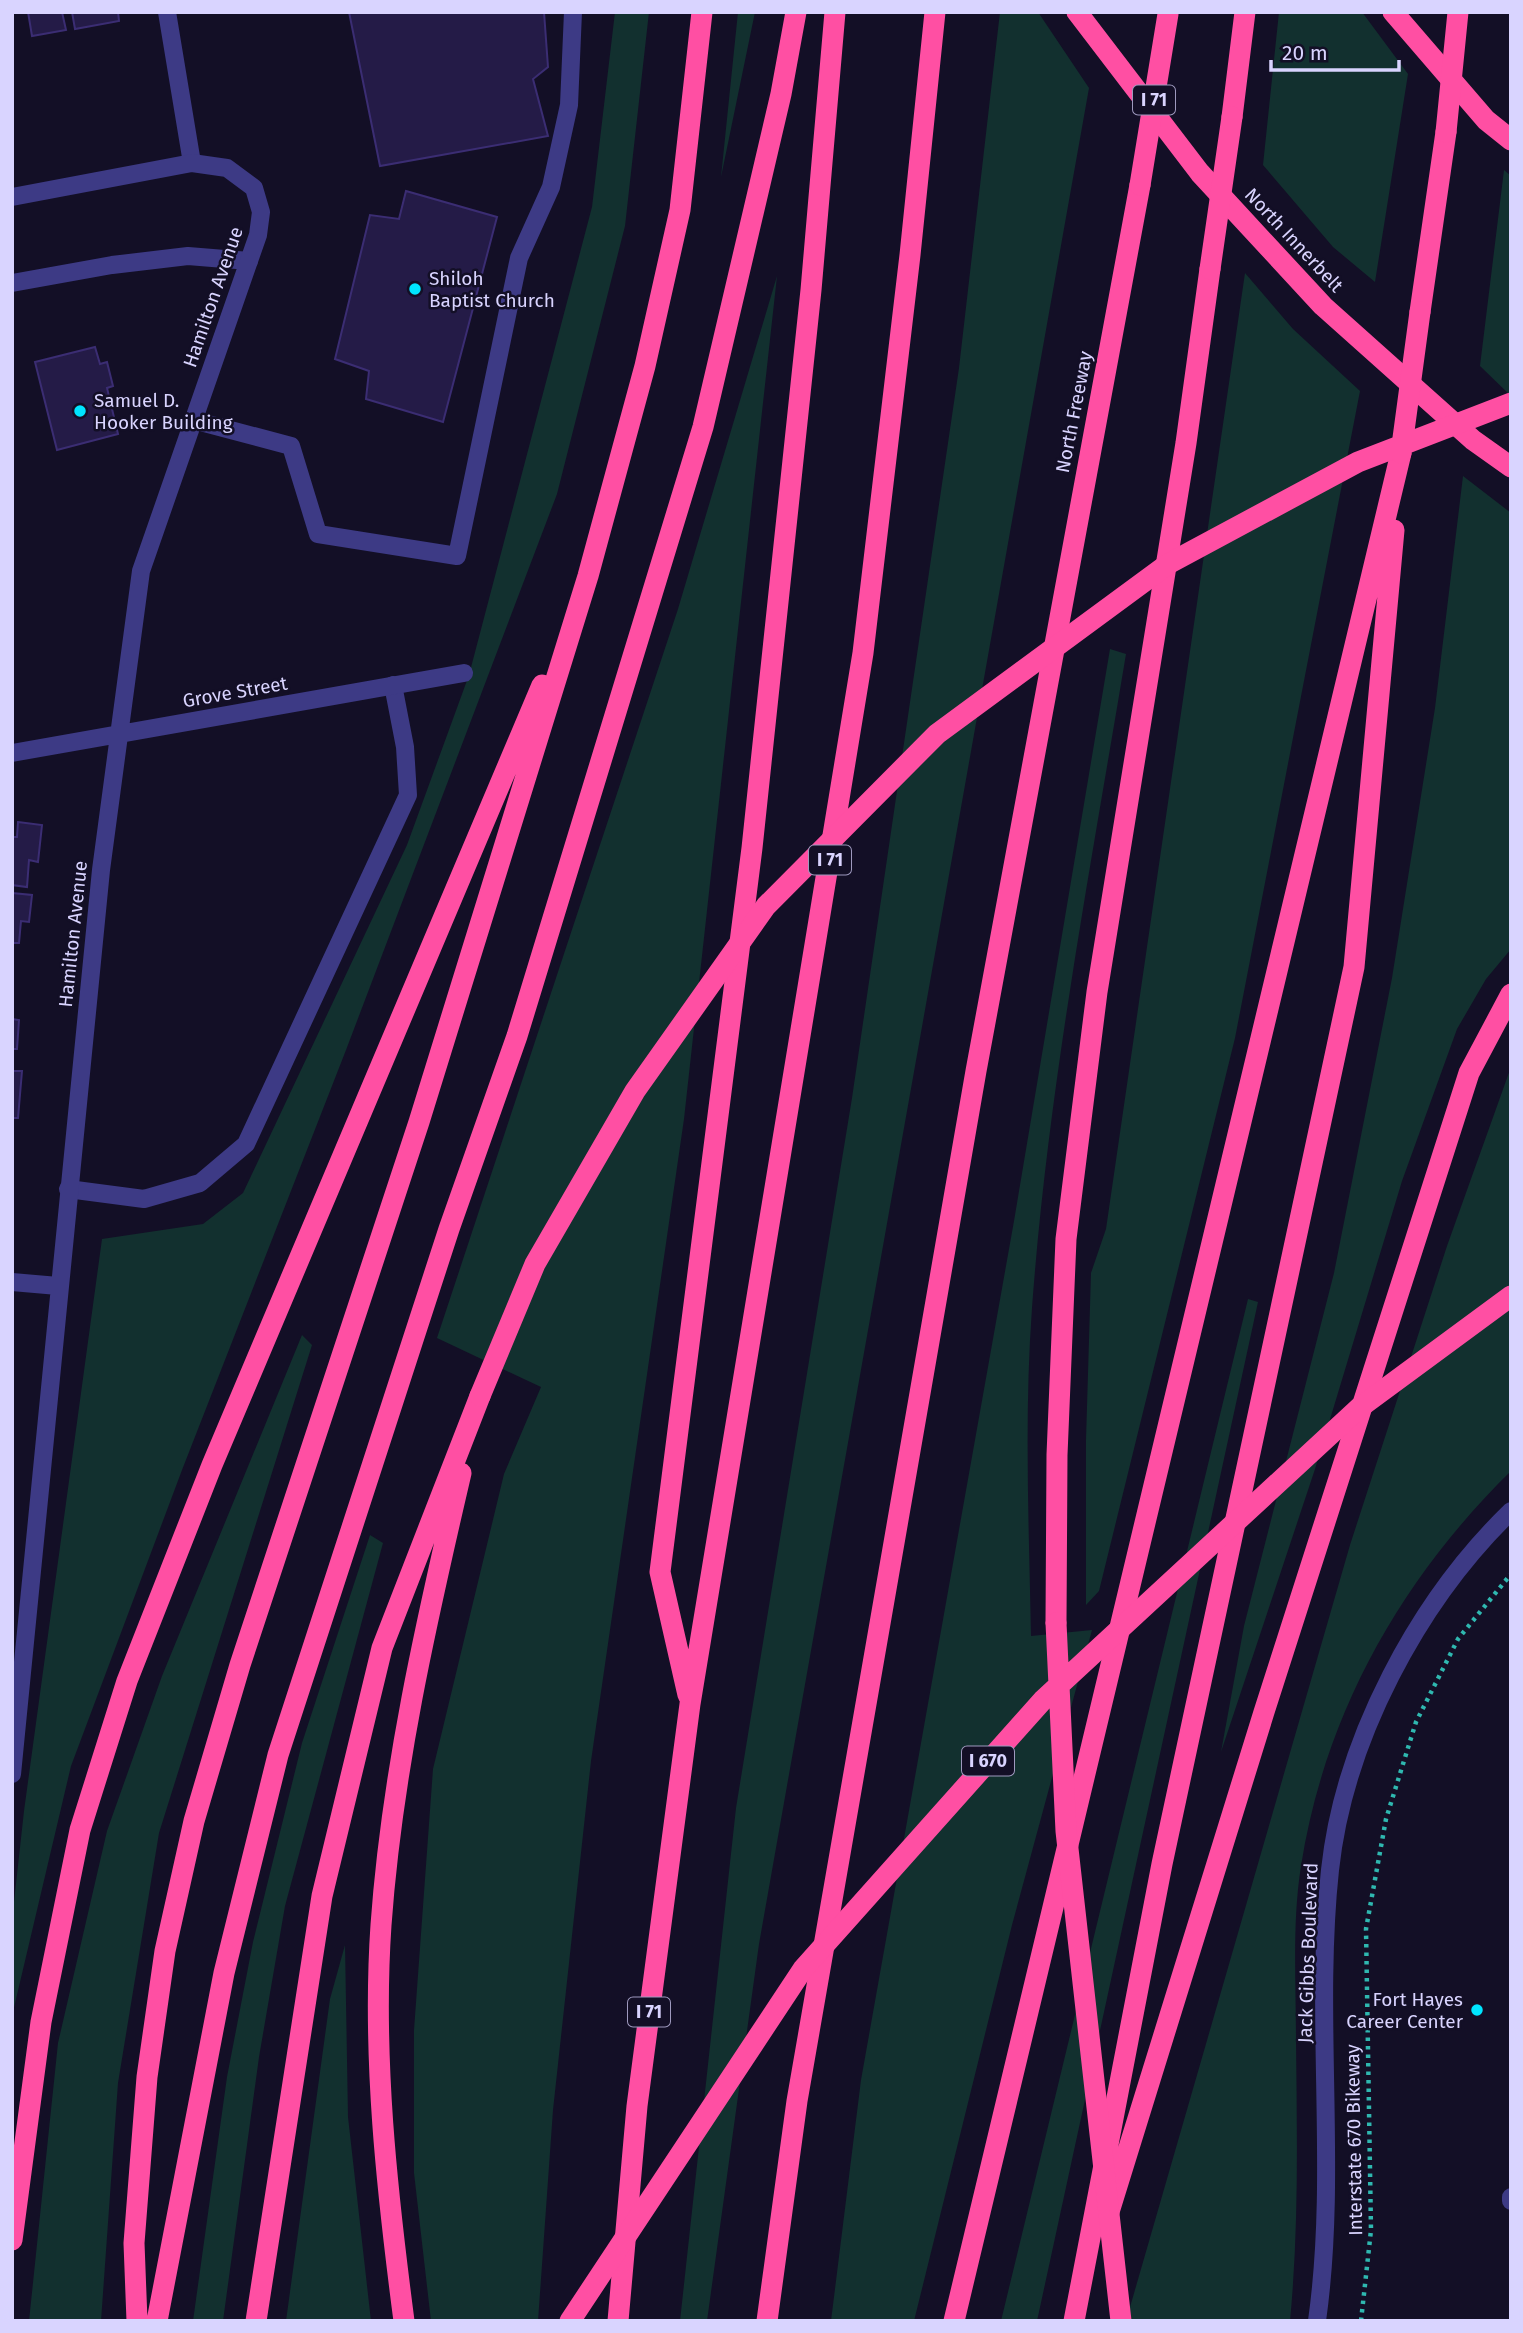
<svg xmlns="http://www.w3.org/2000/svg" width="1523" height="2333" viewBox="0 0 1523 2333" font-family="'Fira Sans',sans-serif">
<rect width="100%" height="100%" fill="#130f26"/>
<!-- green -->
<path fill="#12302f" d="M615,12H649L625,226L557,494L346,1050L182,1470L71,1766L12,2016V1920L24,1811L102,1239L203,1224L243,1193L407,845L469,675L592,207Z
M738,12H755L721,177Z
M1000,12H1038L1089,88L788,1780L759,1944L707,2321H680L736,1808L852,1098L959,368Z
M1279,12H1362L1408,74L1375,282L1333,247L1263,165Z
M1504,170L1511,176V396L1480,366Z
M1245,273L1293,329L1360,391L1235,1038L1099,1591L1086,1605V1440L1091,1273L1106,1229Z
M777,276L684,1119L591,1761L553,2110L538,2321H431L414,2173V2030L433,1769L504,1474L541,1387L437,1338L678,609Z
M1463,476L1511,513V949L1486,979L1457,1029L1402,1181L1315,1469L1221,1752L1244,1626L1334,1273L1392,978L1435,708Z
M1110,649L1126,654C1090,871 1048,1089 1032,1308C1024,1417 1029,1528 1031,1636L1092,1630L1012,1925L914,2321H831L861,2080L1014,1221Z
M1511,1067V1471C1401,1579 1325,1713 1301,1866C1292,1923 1296,1983 1296,2040C1297,2134 1299,2227 1290,2321H1126L1350,1545L1447,1246Z
M1248,1299L1258,1302L1037,2321H1001Z
M302,1335L312,1345L159,1833L118,2083L101,2321H29L58,2043L107,1831L162,1676Z
M370,1535L383,1543L285,1906L259,2057L223,2321H193L227,2077L253,1942L302,1743Z
M345,1945L348,2117L371,2321H286L330,1999Z"/>
<!-- building -->
<path fill="#241b47" stroke="#3b2d73" stroke-width="2" d="M28,12H62L66,30L32,36Z
M72,12H118L119,21L75,29Z
M349,12H544L548,67L533,79L548,136L380,166Z
M406,191L497,217L443,422L366,399L369,371L335,359L370,215L399,219Z
M95,347L100,364L107,362L113,386L107,388L118,434L57,450L35,362Z
M18,822L42,825L38,862L29,860L27,887L12,885V837H17Z
M12,893L32,895L29,922L21,921L19,943H12Z
M12,1019L19,1020L17,1049H12Z
M12,1071H22L18,1118H12Z"/>
<g fill="none" stroke-linecap="round" stroke-linejoin="round">
<!-- path -->
<path stroke="#2fb8b0" stroke-width="4.5" stroke-dasharray="3.5 5" stroke-linecap="butt" d="M1361,2321L1371,2230L1366,1929L1386,1819L1416,1722L1458,1639L1511,1574"/>
<!-- service -->
<path stroke="#3d3a85" stroke-width="18" d="M167,12L192,163
M12,283L112,265L188,256L249,261
M193,420L291,446L318,534L457,556L519,258L551,187L569,105L573,12
M68,1189L144,1199L200,1183L246,1144L408,795L405,747L393,685
M1511,2197V2201"/>
<!-- minor -->
<path stroke="#3d3a85" stroke-width="18" d="M12,197L192,163L227,168L254,188L261,212L258,235L141,571L101,870L12,1774
M12,753L464,673
M12,1282L58,1286"/>
<!-- tertiary -->
<path stroke="#3d3a85" stroke-width="18" d="M1317,2321C1338,2172 1314,2019 1330,1870C1344,1740 1418,1601 1511,1511"/>
<!-- motorway -->
<path stroke="#ff4fa3" stroke-width="21" d="M1077,12L1200,173L1323,306L1473,440L1511,467
M1393,12L1486,120L1511,140
M1232,117L1245,12
M1420,312L1446,132
M1056,1623L1057,1455L1066,1239L1097,992L1186,443L1210,269
M688,1695L660,1572L752,848L811,290L835,12
M1109,2212L1264,1712L1469,1073L1511,994
M12,2240L41,2022L80,1830L127,1681L212,1465L542,685
M137,2321L134,2243L147,2077L165,1951L194,1821L240,1665L419,1122L588,576L645,366L680,210L702,12
M157,2321L224,1973L278,1755L449,1229L517,1036L703,427L781,94L796,12
M256,2321L322,1896L382,1648L480,1396
M404,2321C387,2191 372,2056 381,1925C392,1772 426,1623 461,1473
M618,2321L637,2106L690,1704L863,653L910,255L935,12
M767,2321L797,2101L976,1071L1140,185
M954,2321L1401,453
M1074,2321L1162,1864L1354,967L1394,530"/>
<!-- motorway-bridge -->
<path stroke="#ff4fa3" stroke-width="21" d="M1446,132L1458,12
M1140,185L1168,14
M1210,269L1232,117
M1401,453L1420,312
M480,1396L535,1264L635,1091L766,906L937,734L1168,564L1358,462L1511,403
M1056,1623L1066,1831L1121,2321
M570,2321L803,1969L1043,1700L1359,1408L1511,1296"/>
</g>
<!-- markers -->
<g fill="#00e5ff" stroke="#130f26" stroke-width="2.5">
<circle cx="415" cy="289" r="7"/>
<circle cx="80" cy="411" r="7"/>
<circle cx="1477" cy="2010" r="7"/>
</g>
<g text-anchor="middle" dominant-baseline="central" stroke-width="5" stroke-linejoin="round" paint-order="stroke">
<!-- shield labels -->
<g fill="#130f26" stroke="#9e99be" stroke-width="2">
<rect x="1133" y="85.5" width="42" height="29" rx="5"/>
<rect x="809" y="845.5" width="42" height="29" rx="5"/>
<rect x="962" y="1746.5" width="52" height="29" rx="5"/>
<rect x="628" y="1997.5" width="42" height="29" rx="5"/>
</g>
<g font-size="18" font-weight="bold" fill="#d9d4ff">
<text x="1154" y="100">I 71</text>
<text x="830" y="860">I 71</text>
<text x="988" y="1761">I 670</text>
<text x="649" y="2012">I 71</text>
</g>
<!-- street labels -->
<g font-size="19" fill="#d9d4ff" stroke="#130f26">
<text transform="translate(1294 240) rotate(47)">North Innerbelt</text>
<text transform="translate(213 297) rotate(-71)">Hamilton Avenue</text>
<text transform="translate(1074 412) rotate(-79)">North Freeway</text>
<text transform="translate(235 692) rotate(-10)">Grove Street</text>
<text transform="translate(73 934) rotate(-84)">Hamilton Avenue</text>
<text transform="translate(1308 1953) rotate(-88)">Jack Gibbs Boulevard</text>
<text transform="translate(1354 2140) rotate(-91)">Interstate 670 Bikeway</text>
</g>
<!-- poi labels -->
<g font-size="19" fill="#d9d4ff" stroke="#130f26" text-anchor="start">
<text x="429" y="278">Shiloh<tspan x="429" dy="22">Baptist Church</tspan></text>
<text x="94" y="400">Samuel D.<tspan x="94" dy="22">Hooker Building</tspan></text>
<text x="1463" y="1999" text-anchor="end">Fort Hayes<tspan x="1463" dy="22">Career Center</tspan></text>
</g>
</g>
<!-- border -->
<rect width="1523" height="2333" fill="none" stroke="#d9d4ff" stroke-width="28"/>
<!-- scale -->
<path d="M1271 60v10h128v-10" fill="none" stroke="#d9d4ff" stroke-width="3.5"/>
<text x="1282" y="60" font-size="21" fill="#d9d4ff" stroke="#130f26" stroke-width="5" paint-order="stroke">20 m</text>
</svg>
